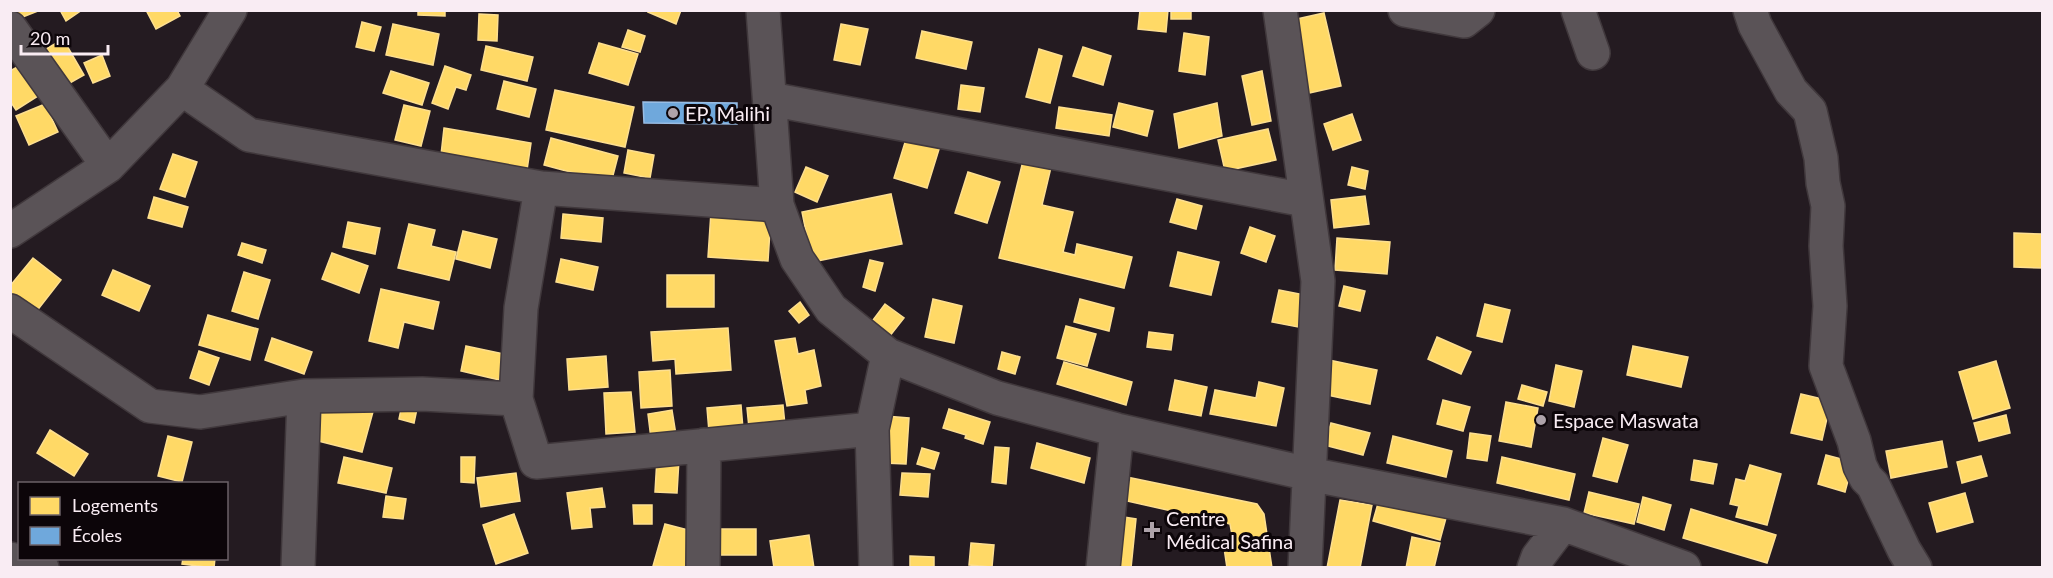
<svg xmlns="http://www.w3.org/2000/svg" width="2053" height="578" viewBox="0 0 2053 578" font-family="Lato,sans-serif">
<rect width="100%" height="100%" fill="#241b21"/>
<!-- homes -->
<path fill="#ffd966" stroke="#fddf90" stroke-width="1.5" d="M11,10H38V11L15,20Z
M60,10H82L66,21Z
M146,10H177L180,16L156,29Z
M418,10H445V16L418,15Z
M649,10H681L676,24L648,12Z
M1140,10H1168L1166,32L1138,29Z
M1171,10H1191V19H1171Z
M1324,13L1341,86L1309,93L1292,20Z
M479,14L498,15L497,41L478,40Z
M362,22L381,27L374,51L356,47Z
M393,24L439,34L433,65L386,55Z
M841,24L868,29L860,65L834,60Z
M628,30L645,36L640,52L622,47Z
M922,31L972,42L966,69L916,58Z
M1184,33L1209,37L1205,75L1179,71Z
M63,39L84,75L61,88L41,52Z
M599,43L638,54L628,85L589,73Z
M486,46L533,57L527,81L481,70Z
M1083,47L1111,56L1103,85L1073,76Z
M1039,49L1062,56L1050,103L1026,97Z
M102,55L110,76L93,83L84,63Z
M19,66L38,96L16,110L10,101V71Z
M445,66L471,75L466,90L456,87L448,109L432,103Z
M391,71L429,83L422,105L383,93Z
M1262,71L1271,121L1252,125L1242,76Z
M504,81L536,89L529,117L497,109Z
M961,85L984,88L980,112L958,109Z
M555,90L634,107L625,147L546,130Z
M1119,103L1153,111L1147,136L1113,127Z
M1217,103L1222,136L1179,148L1174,114Z
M45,104L58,132L29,145L16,116Z
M404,105L430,111L421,146L395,140Z
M1059,107L1112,115L1109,136L1056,128Z
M1352,114L1361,140L1333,150L1324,124Z
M444,128L531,143L527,170L441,155Z
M1268,129L1276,160L1225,171L1218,140Z
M907,136L940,146L927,188L894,178Z
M551,138L618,156L611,183L544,165Z
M628,150L654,155L650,178L624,173Z
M173,154L197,162L185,197L160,189Z
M1024,157L1052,163L1042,205L1073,212L1063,252L1075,255L1077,244L1132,257L1124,288L999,258Z
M806,167L828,176L817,202L795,192Z
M1352,167L1368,171L1365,189L1348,185Z
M968,172L1000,182L987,223L955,213Z
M891,194L902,244L812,262L802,212Z
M1365,196L1369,224L1334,228L1331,200Z
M154,197L188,207L182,227L148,218Z
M1177,199L1202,206L1196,229L1170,222Z
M711,212L771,215L768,261L708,257Z
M563,214L603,218L601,242L561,238Z
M348,222L380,228L375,254L343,247Z
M409,224L435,230L431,246L456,252L449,280L398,268Z
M1250,227L1275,236L1266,262L1241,253Z
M463,231L497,239L490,268L456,259Z
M2014,233L2042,234V268L2014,267Z
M1337,238L1390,242L1387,274L1335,270Z
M242,243L266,250L262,263L238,255Z
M1178,252L1219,262L1211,295L1170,286Z
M332,253L368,266L359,293L322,279Z
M33,258L61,280L36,312L10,292V286Z
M561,259L598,267L593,290L556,282Z
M870,260L883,263L875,291L863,287Z
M113,270L150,286L139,311L102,295Z
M244,272L270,280L258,319L232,311Z
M667,275H714V307H667Z
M1344,286L1365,291L1360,311L1339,306Z
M381,289L439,302L433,329L404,322L398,348L369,341Z
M1279,290L1305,295L1298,327L1272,322Z
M933,299L962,306L954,343L925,337Z
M1080,299L1114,308L1109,331L1074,322Z
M800,302L809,315L799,323L789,311Z
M885,304L904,318L889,337L870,324Z
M1485,304L1510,310L1502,342L1477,336Z
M208,315L258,329L250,360L199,345Z
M1066,326L1096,334L1087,366L1057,358Z
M728,328L731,370L676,374L675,359L653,361L651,332Z
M1149,332L1173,335L1171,350L1147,347Z
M1437,337L1471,352L1461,374L1428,359Z
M272,338L312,352L304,374L265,360Z
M795,338L798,354L814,350L821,386L805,390L807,403L787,406L775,341Z
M466,346L509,355L504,381L461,371Z
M1633,346L1688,357L1681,387L1627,375Z
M199,351L219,358L209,385L190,378Z
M1002,352L1020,357L1015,374L998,369Z
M606,356L608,387L569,390L567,359Z
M1329,360L1377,370L1370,404L1322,394Z
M1996,361L2010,408L1973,419L1959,372Z
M1064,362L1132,382L1126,405L1057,384Z
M1556,365L1582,371L1574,407L1549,401Z
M670,370L672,406L641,408L639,372Z
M1175,380L1207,387L1201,416L1169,410Z
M1259,382L1284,388L1276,426L1210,414L1215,390L1256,398Z
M1522,385L1547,392L1543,406L1518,399Z
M631,392L635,432L606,434L604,393Z
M1801,394L1831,401L1822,440L1791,433Z
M326,396L374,408L362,452L314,440Z
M403,400L418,404L414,423L399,419Z
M1443,400L1470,407L1463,431L1437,424Z
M1506,402L1538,408L1531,447L1499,441Z
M741,405L743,429L709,432L707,408Z
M783,405L785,425L749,428L747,408Z
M949,409L990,422L983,444L965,438L966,435L943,428Z
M672,410L676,435L651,439L648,414Z
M2006,415L2010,433L1979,441L1974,423Z
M885,416L909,418L906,464L883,463Z
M1331,423L1370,433L1363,455L1324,445Z
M50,430L88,454L74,476L37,453Z
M1470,433L1491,436L1487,461L1467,458Z
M168,436L192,442L182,482L158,476Z
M1393,436L1452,451L1446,477L1387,463Z
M1603,438L1628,445L1617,482L1593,476Z
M1942,441L1947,467L1891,478L1886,451Z
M1037,443L1090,458L1084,483L1031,468Z
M995,447L1009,448L1006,484L992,482Z
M922,448L939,453L934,469L917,464Z
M1826,455L1853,462L1845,492L1818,484Z
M1981,456L1987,476L1962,483L1957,462Z
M344,457L392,468L386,493L338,483Z
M461,457H475L474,483L461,482Z
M1502,457L1575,474L1569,500L1497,483Z
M657,458L679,459L677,493L655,492Z
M1694,460L1717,464L1713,484L1691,480Z
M1750,465L1781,474L1767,525L1736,517L1739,506L1730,504L1736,479L1745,481Z
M516,473L520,501L481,507L477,478Z
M902,473L930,474L928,497L900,495Z
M1122,476L1257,504L1264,514L1272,568H1227L1223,541L1233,540L1230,524L1118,499Z
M602,488L605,507L590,508L592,527L572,529L567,493Z
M1589,492L1639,504L1634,524L1584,513Z
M1965,493L1973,522L1937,532L1929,503Z
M386,496L406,499L403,519L383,517Z
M1643,497L1671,505L1664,530L1637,522Z
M1340,500L1372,505L1360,568H1327Z
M1379,500L1446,518L1440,540L1373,521Z
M633,505H652V524H634Z
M1691,509L1776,535L1767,563L1683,538Z
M514,514L528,553L496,564L483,525Z
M1111,515L1136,519L1131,568H1104Z
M665,524L696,532L686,568L653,566Z
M713,529H756V555H713Z
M809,535L814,568H774L770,541Z
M1412,537L1440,543L1434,568H1406Z
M971,543L994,545L992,567L969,565Z
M910,556L934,557V568H910Z
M183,558H215L214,568L182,564Z"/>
<!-- schools -->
<path fill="#6fa8dc" stroke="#98bce3" stroke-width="1.5" d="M643,102L737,103V124L644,123Z"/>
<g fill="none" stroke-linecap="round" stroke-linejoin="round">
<defs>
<path id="minor" d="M763,10L777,205L797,259L831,309L888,355L997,398L1117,430L1309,474L1563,524L1684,568
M1280,10L1318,281L1305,568
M1405,10L1464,21L1478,10
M1578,10L1593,53
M1750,10L1755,25L1791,91L1810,111L1821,158L1823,183L1828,206L1826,246L1830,306L1826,366L1854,441L1860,466L1866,478L1873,485L1904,550L1915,568
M10,28L108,166
M182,89L249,135L541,188L777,205
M770,99L1305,200
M541,188L521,308L516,399L536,462L872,429
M10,231L108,166L182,89L230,10
M10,311L150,406L200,412L304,396L422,394L516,399
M10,559L42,568
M298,568L304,396
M703,568L704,445
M876,568L872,429L888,355
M1103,568L1117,430
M1534,568L1538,557L1563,524"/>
</defs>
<!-- minor casing -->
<use href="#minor" stroke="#40383c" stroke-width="36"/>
<!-- minor -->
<use href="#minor" stroke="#5a5357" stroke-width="33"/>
</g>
<!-- markers -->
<g fill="#aea3aa" stroke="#0c0509" stroke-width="2">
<circle cx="673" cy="113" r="6"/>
<circle cx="1541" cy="420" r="6"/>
<path d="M1149 521h6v6h6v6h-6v6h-6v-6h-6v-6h6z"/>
</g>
<g text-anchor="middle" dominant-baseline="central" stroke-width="6" stroke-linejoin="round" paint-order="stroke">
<!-- poi labels -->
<g font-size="20" fill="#f9ecf3" stroke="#0c0509" text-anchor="start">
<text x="685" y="113">EP. Malihi</text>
<text x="1553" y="420">Espace Maswata</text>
<text x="1166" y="518">Centre<tspan x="1166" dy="23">Médical Safina</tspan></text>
</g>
</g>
<!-- border -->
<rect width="2053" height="578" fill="none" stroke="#f9ecf3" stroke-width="24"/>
<!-- legend -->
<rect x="18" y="482" width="210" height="78" fill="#0c0509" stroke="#6b6167" stroke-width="1.5"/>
<rect x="30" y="497" width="30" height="18" fill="#ffd966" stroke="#6b6167" stroke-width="1.5"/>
<text x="72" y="512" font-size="18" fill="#f9ecf3">Logements</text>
<rect x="30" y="527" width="30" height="18" fill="#6fa8dc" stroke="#6b6167" stroke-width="1.5"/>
<text x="72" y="542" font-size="18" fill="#f9ecf3">Écoles</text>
<!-- scale -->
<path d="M21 45v9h87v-9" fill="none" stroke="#f9ecf3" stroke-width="3"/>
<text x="30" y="45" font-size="18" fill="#f9ecf3" stroke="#0c0509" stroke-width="4.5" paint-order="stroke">20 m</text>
</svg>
